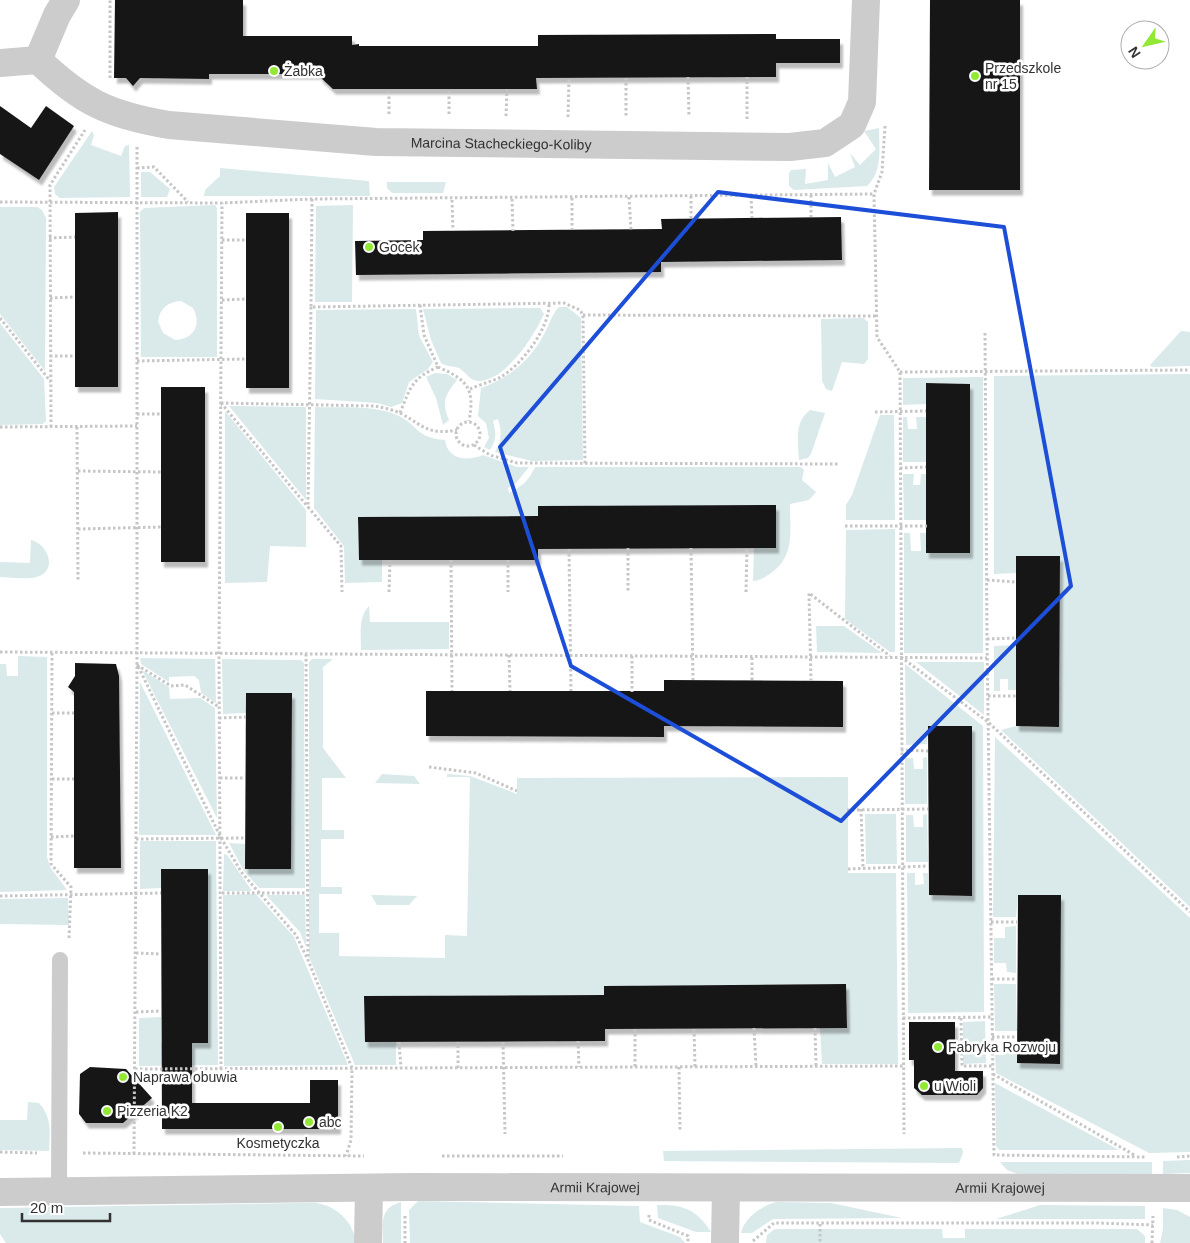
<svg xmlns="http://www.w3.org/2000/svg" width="1190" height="1243" viewBox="0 0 1190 1243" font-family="Helvetica,sans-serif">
<defs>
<filter id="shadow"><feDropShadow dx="3" dy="5.5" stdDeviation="1" flood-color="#0004"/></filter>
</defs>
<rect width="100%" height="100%" fill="#fff"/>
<!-- green -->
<path fill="#dae9ea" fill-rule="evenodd" d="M879,128C879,149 883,171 867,186L794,190L789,186V173L791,170L806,169L805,184L828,180V163L835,177L855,167L850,153L860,165L876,149L864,131Z
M92,131L94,135L91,145L121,156L125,146L129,145L130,197L60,198L55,194L54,187Z
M220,168L369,181L370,196H204L205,190L220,176Z
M141,172H150L170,189L167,197H141Z
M387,182H446L443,193H392L387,188Z
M215,205L217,208V357H141L140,212L144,208ZM181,301L193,308C202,325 194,339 175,340L163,333L158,321C160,308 168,302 181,301Z
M353,205L352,302H315L316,206Z
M0,207H37L42,210L46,218L45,371L0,314Z
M559,307H567L581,318L583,460L532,461L495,452C502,440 502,432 498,419L493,421C496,433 497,439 490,450L484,447L489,438L486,423L478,416L481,388C508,379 531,360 544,334C550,324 551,315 559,307Z
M540,308L544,314C534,336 506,381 478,381C470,381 466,372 459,368C453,366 447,367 441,363L431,340L423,309Z
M416,309L419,336L433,362L428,369L409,382L402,403L391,407L377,403L315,399L316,310Z
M863,318L868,322V359L864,364L842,362L832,391L826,389L822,381L821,319Z
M0,323L44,379L46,421L43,424L0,425Z
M1181,331L1190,332V366L1152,367L1150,365Z
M435,373L447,374L457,380C445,395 441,402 449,420L443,425L436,398L426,377Z
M1190,374V907L1001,730L1016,726L1059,727L1060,556H1016V573L994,574V376Z
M983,377V653H904V533H910L911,551H921L920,533H927V553L970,552V384L927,383L926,404L903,405V378Z
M229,406L306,407V500Z
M315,407C341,408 377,404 401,417C420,428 417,438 445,440C448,461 468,461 483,455L517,467H529L516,483L508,488L509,493C522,487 529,480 535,467H801L804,470L802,480L816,492L809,500L790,504C790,531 795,556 771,573C765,577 760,581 753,581L754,548H776V505L539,506L538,516L358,517L359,560H382V582L345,583L344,546L314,508Z
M810,410L825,413L811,454L808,458L799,460C798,441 794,422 810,410Z
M225,411L306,510V547L270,546L267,582L225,583Z
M880,415H894L895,520H846V505L852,495Z
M903,417H907L908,429H917L916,417H926V462H903Z
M903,474H914L913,485H920L921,474H926V520H904Z
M895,529V652H890L845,619L846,530Z
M31,540C49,544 58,572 36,577C26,580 11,577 0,577V562L30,563Z
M369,606L370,622H449V649L361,650C361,635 358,617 369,606Z
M816,626H844L882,653L817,652Z
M1016,645V690H1008V679H1000V691H994V646Z
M18,656L47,657V857L50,867L67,890L0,892V664H6L7,676H18Z
M140,658L215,659L216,703L201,693L199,680L194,676L169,677V682L141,664Z
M222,659L301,660L304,663L305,888H259L244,871L229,843L246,844V869H291L292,693H246V713L223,714Z
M312,659H333L323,667V748L346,778H322V830H344V839H321V887H342V894H319V933H339V956L445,958V935L467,936L470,777H447V774L470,776L517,794V778L848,777V873H896L898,1064H822L820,1028H847L846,984L605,986L604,995L364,997L365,1042H396V1065H355L309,957V662Z
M916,662H984V715Z
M905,664L983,726L984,1012L908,1013L907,873H915V885L924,884L923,873H928L929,895L972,896L929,726L927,744L906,745Z
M142,670L169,687L170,699L200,698L215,708L217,818Z
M140,682L216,835H139Z
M995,737L1190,918V1152L1149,1153L996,1073L995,1055H1004V1043H1017V1063L1059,1064L1061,911L1060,895H1018L1016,917H993Z
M927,757V804H905V758H913L914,769H923V758Z
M382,774L414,776L420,784L375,783Z
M865,814H896L897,864H866Z
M927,814L928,862H906V815H913L914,827H923V815Z
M140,841H216L218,1065L139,1066V1018L161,1017V1043H208L161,888L140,889Z
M224,854L227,855L252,891H223Z
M256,894L294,937L348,1065L224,1066L223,895Z
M266,895H305L306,947L300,932Z
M371,895L417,896L409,905H377Z
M68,898L69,925L0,924V899Z
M1016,926V973L1007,972L1006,963H994V938H1005V927Z
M994,984H1016L1017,1031H995Z
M985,1021L986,1063L963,1064V1022Z
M995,1083L1119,1150H999L996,1146Z
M28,1102L39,1103C52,1117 50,1133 49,1151L0,1150V1120H27Z
M962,1148L963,1153L959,1163L664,1161L663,1151Z
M1190,1160V1173L1163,1174V1161Z
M1000,1162H1152V1174H1018L1007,1170Z
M418,1201L639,1206L640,1222L680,1237L685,1243H410L409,1210Z
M401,1202V1243H383C383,1224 379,1208 401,1202Z
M776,1202L831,1203L902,1218L773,1219L752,1233H741C745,1217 760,1207 776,1202Z
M301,1203C308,1203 315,1202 321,1204C339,1208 356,1226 355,1243H6L0,1234V1208Z
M657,1205C682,1204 697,1209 711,1232H696L658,1218Z
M1040,1205L1145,1206V1219H996Z
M1163,1208L1177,1210L1190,1217V1243H1160L1163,1229Z
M775,1229H942L943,1238H965V1229H1137L1145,1236V1243H766L767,1235Z"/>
<!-- building -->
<path fill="#191919" filter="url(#shadow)" d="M115,0H243V36H352V45L359,44V46H538V35L776,34V39H840V63H776V77L536,78L537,89H333L320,77V74H209V79L140,78L133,86L126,78H114Z
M930,0H1020V190H929Z
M0,106L31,128L46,106L74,126L39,180L0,154Z
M118,212V387H75V213Z
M246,213H289V388H246Z
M841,217L842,260L661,262V272L356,275L355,241L423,240V231L662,229L661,219Z
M926,383L970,384V553H926Z
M161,387H205V562H161Z
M776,505V548L538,549V560H359L358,517L538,516V506Z
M1016,556H1060L1059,727L1016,726Z
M75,663L116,664L119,676L121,868H74V692L68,687L75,676Z
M664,680L843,681V727L664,726V737L426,736V691H664Z
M246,693H292L291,869H245Z
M928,726H972V896L929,895Z
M161,869H208V1043H192V1103H310V1080H338V1129H162Z
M1018,895H1061L1060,1064L1017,1063Z
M846,984L847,1028L605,1029V1041L365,1042L364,996L604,995V986Z
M909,1022H955V1071H983V1088L977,1095H922L914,1088V1060H909Z
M90,1067L126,1069L152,1098L123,1123H86L79,1114L80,1074Z"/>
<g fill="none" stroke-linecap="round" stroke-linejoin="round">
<!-- path -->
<path stroke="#c6c6c6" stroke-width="3" stroke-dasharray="2.5 2.5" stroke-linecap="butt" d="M688,77L689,117
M110,78V0
M626,78V117
M389,114V90
M449,114V89
M506,116L507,89
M568,117L569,78
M747,119V77
M885,126L882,172L874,194L877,337L900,372L904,1134
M137,147V664L221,838L242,873L296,935L308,960L352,1068L351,1140L346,1156
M137,168L154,167L188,202
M811,195V217
M691,196V218
M751,196L752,218
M629,197L631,230
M572,198V230
M312,199L311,307L564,303L580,310L583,315L585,464
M512,199L513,231
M452,200L453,231
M0,202L222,203L312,199L874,194
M49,238L75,237
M222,240H246
M50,298L75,297
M222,300L246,299
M420,305L424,335L438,367C468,380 475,389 469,421
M311,307L308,507L341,546L342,592
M583,315L877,316
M0,318L51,382
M985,333L987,639L994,1155L1146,1157
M50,356H75
M137,361L246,359
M900,372L1190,370
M470,389C479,385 489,382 499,378C521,366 550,328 549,303
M221,403L375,406C384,408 394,410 402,414C425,427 428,435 457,430
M221,403L308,507
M875,412L926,411
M400,413C410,388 412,378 438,367
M137,414H161
M456 434a12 12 0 1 1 24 0a12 12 0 1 1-24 0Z
M0,427L137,426
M51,427L50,185L85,130
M77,427L78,581
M474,445L490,455L517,463L839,464
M900,468L926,467
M78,471L161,472
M845,526H927
M78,529L161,527
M628,548V592
M691,548L693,680
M569,549L571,691
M451,560L452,691
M508,560V592
M987,580L1016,582
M389,592L390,561
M746,592L747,548
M987,639L1016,638
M0,652L987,658
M52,653L51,864L71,887L69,939
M306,654L308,958
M509,655L510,691
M632,656V692
M901,657L988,722L1190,912
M137,665L171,686L185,685L219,707
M752,680V656
M811,681L809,593L890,656
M988,696H1016
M52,713H74
M219,718L246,717
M901,750L928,751
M429,767L476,773L517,791
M220,778H245
M52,779H74
M861,809L863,868
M847,810L928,809
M51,837L74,836
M136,839L245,838
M848,869L928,866
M222,893H307
M0,896L161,893
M991,922H1017
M136,953L161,954
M992,979H1017
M136,1012L161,1011
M903,1018L992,1017
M961,1018L962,1066H993
M754,1028L756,1066
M815,1028L816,1066
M635,1029V1067
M694,1029L695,1067
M992,1037H1017
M578,1041L579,1067
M399,1042L401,1068
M503,1042L505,1134
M679,1067L680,1131
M458,1068V1042
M135,1069L903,1066
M221,1069L219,654L222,203
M993,1074L1136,1156
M0,1152L37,1153
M83,1153L364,1156
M134,1154L137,665
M442,1156H563
M1177,1157L1190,1156
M649,1215V1220L688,1236V1243
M405,1216V1243
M820,1224V1243
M753,1241L774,1223H1098L1153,1225
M1152,1243L1153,1216"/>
<!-- lane -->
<path stroke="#ccc" stroke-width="16" d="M59,1191L60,960"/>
<!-- street -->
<g stroke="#ccc" stroke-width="28">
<path id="s1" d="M38,60C82,102 109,115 169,125L376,142L790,147L825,143L852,125L862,102L866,0"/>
<path d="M0,63L38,60L57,15L66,0"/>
<path id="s2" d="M0,1192L412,1187L1190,1188"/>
<path d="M368,1243L369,1188"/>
<path d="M725,1243L726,1188"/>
</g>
</g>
<!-- marked area -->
<path fill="none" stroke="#1d4ed8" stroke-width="4" stroke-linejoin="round" d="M718,192L1004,227L1071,586L841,821L571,666L500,447Z"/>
<!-- markers -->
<g fill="#92e835" stroke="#fff" stroke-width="2">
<circle cx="274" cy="71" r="5"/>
<circle cx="975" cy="76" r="5"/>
<circle cx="369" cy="247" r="5"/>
<circle cx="938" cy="1047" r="5"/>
<circle cx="123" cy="1077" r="5"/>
<circle cx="924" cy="1086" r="5"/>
<circle cx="107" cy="1111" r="5"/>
<circle cx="309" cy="1122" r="5"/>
<circle cx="278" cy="1127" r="5"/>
</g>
<g text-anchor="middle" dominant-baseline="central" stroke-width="5" stroke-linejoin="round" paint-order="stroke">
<!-- poi labels -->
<g font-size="14" fill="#323232" stroke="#fff" text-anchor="start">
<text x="985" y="68">Przedszkole<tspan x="985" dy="16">nr 15</tspan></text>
<text x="284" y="71">Żabka</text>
<text x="379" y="247">Gocek</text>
<text x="948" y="1047">Fabryka Rozwoju</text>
<text x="133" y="1077">Naprawa obuwia</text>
<text x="934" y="1086">u Wioli</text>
<text x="117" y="1111">Pizzeria K2</text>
<text x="319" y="1122">abc</text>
<text x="278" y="1143" text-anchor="middle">Kosmetyczka</text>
</g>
<!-- street labels -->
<g font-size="14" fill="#323232" stroke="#fff">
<text stroke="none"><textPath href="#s1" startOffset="482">Marcina Stacheckiego-Koliby</textPath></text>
<text stroke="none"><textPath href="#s2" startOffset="1000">Armii Krajowej</textPath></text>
<text stroke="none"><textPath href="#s2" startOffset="595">Armii Krajowej</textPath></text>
</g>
</g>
<!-- north arrow -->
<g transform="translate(1145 45) rotate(236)"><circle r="24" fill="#ffffff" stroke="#adadad"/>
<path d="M0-4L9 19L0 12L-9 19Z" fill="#92e835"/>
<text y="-8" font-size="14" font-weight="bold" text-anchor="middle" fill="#323232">N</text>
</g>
<!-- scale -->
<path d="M22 1213v8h88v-8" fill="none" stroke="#323232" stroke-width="2.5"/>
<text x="30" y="1213" font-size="15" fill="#323232" stroke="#ffffff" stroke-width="4" paint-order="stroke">20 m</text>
</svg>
